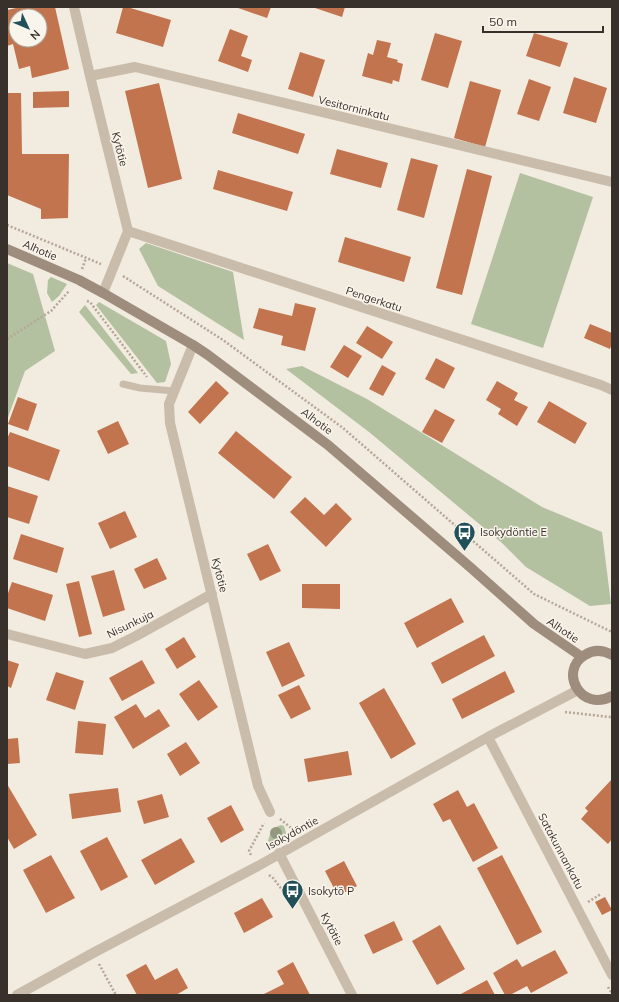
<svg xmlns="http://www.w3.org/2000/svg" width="619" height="1002" viewBox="0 0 619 1002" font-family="Mulish,sans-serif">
<rect width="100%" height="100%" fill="#f2ebdf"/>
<!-- green -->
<path fill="#b3c1a0" d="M520,173L593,197L543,348L471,324Z
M146,243L233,272L244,340L158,286L139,249Z
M7,263L33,274L55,351L25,371L7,420Z
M51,277L67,284L59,296L52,302L47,293L48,280Z
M99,302L166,341L171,364L165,382L157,383L96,305Z
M85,305L138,373L131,374L79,312Z
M302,366L367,399L542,507L602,532L611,604L590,606L526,567L502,543L369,432L286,369Z
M281,825L284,826L286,833L284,837L271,843L268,841C270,833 273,827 281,825Z"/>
<!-- building -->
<path fill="#c1744e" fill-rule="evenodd" d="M21,7H55L69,69L32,78L30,66L19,69L13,44L7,46V10ZM16,16H40V40H16Z
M123,7H127L171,20L163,47L116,33Z
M239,7H271L267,18L238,8Z
M312,7H345L342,17Z
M230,29L248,36L241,56L252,60L248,72L218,61Z
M435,33L462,41L448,88L421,80Z
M534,33L568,43L560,67L526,56Z
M377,40L391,43L387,57L398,60L397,62L403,64L399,82L393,80L392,84L362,76L368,53L373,55Z
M300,52L325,60L313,97L288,89Z
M574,77L607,88L596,123L563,113Z
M529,79L551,87L539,121L517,114Z
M470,81L501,90L485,147L454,138Z
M159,83L182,179L148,188L125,91Z
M69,91V107L33,108V92Z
M7,93H21L22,154H69L68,218L41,219V209L7,195Z
M238,113L305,134L298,154L232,133Z
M337,149L388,163L381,188L330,174Z
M411,158L438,165L424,218L397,210Z
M467,169L492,176L462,295L436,288Z
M218,170L293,192L287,211L213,189Z
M345,237L411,257L404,282L338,262Z
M295,303L316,308L305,351L281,345L283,336L253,328L259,308L292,316Z
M590,324L612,333V343L610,349L584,338Z
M367,326L393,342L382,359L356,343Z
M344,345L362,356L348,378L330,367Z
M436,358L455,368L444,389L425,379Z
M382,365L396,373L383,396L369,389Z
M216,381L229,393L200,424L188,412Z
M497,381L518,393L514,400L528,407L517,426L498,414L501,409L486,400Z
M18,397L37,404L28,431L8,424Z
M549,401L587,423L575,444L537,422Z
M435,409L455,420L442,443L422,432Z
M118,421L129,444L108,454L97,431Z
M236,431L292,477L274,499L218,453Z
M10,432L60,450L49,481L7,466V439Z
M7,486L38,496L29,524L7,517Z
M305,497L324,515L336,503L352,519L326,547L290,512Z
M125,511L137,537L110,549L98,523Z
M21,534L64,548L57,573L13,559Z
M268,544L281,571L260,581L247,554Z
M157,558L167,579L144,589L134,569Z
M114,570L125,610L103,617L91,576Z
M79,581L92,634L79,637L66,584Z
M12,582L53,595L45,621L7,608V596Z
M302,584H340V609L302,608Z
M451,598L464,622L417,648L404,623Z
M484,635L495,656L442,684L431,663Z
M184,637L196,657L177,669L165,649Z
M289,642L305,676L282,687L266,652Z
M7,660L19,664L11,688L7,686Z
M142,660L155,683L122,701L109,678Z
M505,671L515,692L462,719L452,699Z
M56,672L84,681L75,710L46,700Z
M199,680L218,707L198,721L179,694Z
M299,685L311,709L291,719L278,695Z
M384,688L416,744L391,759L359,703Z
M136,704L145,718L159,709L170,726L133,749L114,717Z
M78,721L106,724L103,755L75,753Z
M18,738L20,763L7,764V739Z
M186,742L200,763L180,776L167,754Z
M348,751L352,775L308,782L304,759Z
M612,779V839L608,844L581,819L588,811L585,808Z
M7,784L37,835L14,849L7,837Z
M118,788L121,812L72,819L69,794Z
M458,790L467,807L474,803L498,848L473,862L450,819L443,822L433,804Z
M162,794L169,817L144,824L137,801Z
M231,805L244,830L221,843L207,818Z
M107,837L128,877L101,891L80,851Z
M181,838L195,862L155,885L141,860Z
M51,855L75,898L46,913L23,870Z
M502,855L542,932L517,945L477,868Z
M344,861L357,886L338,896L325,871Z
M605,897L612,910L602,915L595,902Z
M262,898L273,917L244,933L234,913Z
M394,921L403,940L373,954L364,935Z
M440,925L465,969L437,985L412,941Z
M555,950L568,973L531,993L527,986L510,995H505L493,973L517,959L522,967Z
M293,962L310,995H262L284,984L277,971Z
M146,964L155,980L177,968L188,988L176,995H137L126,975Z
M487,980L495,995H459Z"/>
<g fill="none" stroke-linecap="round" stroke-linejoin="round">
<!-- path -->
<path stroke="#b6a696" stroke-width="2.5" stroke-dasharray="2 2" stroke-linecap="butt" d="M7,225L101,264
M82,269L86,258
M123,276L223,340L343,428L534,594L612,632
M87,301L90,302L147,377
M7,339L51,311L69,291
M565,712L610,717H612
M280,819L295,831
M251,855L249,851L264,823
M269,875L273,878L283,891
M588,902L601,894
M99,964L116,995
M608,987L612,994"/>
<!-- lane -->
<path stroke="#cabcab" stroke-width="7" d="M123,384L140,388L174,391"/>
<!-- street -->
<path stroke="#cabcab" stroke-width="10" d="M74,7L90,76L128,231L103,293
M90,76L135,67L612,182
M128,231L601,385L612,390
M193,345L169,404L170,423L258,786L270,812
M7,634L85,654L112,648L136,636L212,594
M488,737L612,975
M279,853L352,995
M17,995L93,953L258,866L488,737L578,690"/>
<!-- secondary -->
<path stroke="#9e8c7d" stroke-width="10" d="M7,249L79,280L103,293L193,345L208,355L328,445L470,567L534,624L582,657
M612,655C603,650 594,649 585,655C558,671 581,713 612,696"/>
</g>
<!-- trees -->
<circle fill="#92997e" cx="276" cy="833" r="6"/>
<!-- icons -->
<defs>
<symbol id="bus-pin" viewBox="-11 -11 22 30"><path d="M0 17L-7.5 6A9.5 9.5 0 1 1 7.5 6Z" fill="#215059" stroke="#faf5ec"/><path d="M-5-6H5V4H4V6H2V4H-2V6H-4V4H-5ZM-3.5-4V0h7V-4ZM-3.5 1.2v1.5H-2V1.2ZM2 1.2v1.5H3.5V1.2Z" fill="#fff"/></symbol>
</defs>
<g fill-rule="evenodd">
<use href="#bus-pin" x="452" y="520" width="25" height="34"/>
<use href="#bus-pin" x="280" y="878" width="25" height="34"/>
</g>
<g text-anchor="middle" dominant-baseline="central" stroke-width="3" stroke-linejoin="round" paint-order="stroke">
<!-- street labels -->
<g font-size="11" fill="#38302a" stroke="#faf5ec">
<text transform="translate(354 108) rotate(14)">Vesitorninkatu</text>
<text transform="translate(120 149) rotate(76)">Kytötie</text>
<text transform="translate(40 250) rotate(23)">Alhotie</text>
<text transform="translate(374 299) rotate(18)">Pengerkatu</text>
<text transform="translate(317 421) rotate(37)">Alhotie</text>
<text transform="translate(220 575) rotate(76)">Kytötie</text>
<text transform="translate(130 624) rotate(-26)">Nisunkuja</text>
<text transform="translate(563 630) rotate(34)">Alhotie</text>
<text transform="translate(292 833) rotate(-29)">Isokydöntie</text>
<text transform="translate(561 851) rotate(62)">Satakunnankatu</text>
<text transform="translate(332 929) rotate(63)">Kytötie</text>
</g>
<!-- poi labels -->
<g font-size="11" fill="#38302a" stroke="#faf5ec" text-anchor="start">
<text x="480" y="532">Isokydöntie E</text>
<text x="308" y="891">Isokytö P</text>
</g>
</g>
<!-- border -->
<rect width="619" height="1002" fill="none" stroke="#38302a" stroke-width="16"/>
<!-- north arrow -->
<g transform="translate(28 28) rotate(134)"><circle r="19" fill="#faf5ec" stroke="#aca69e"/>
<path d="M0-3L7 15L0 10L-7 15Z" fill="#215059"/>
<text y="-6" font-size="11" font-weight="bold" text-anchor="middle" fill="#38302a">N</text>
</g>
<!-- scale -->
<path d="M483 26v6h120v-6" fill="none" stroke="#38302a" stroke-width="2"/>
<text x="489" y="26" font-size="12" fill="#38302a" stroke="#faf5ec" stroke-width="3" paint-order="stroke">50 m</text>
</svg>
